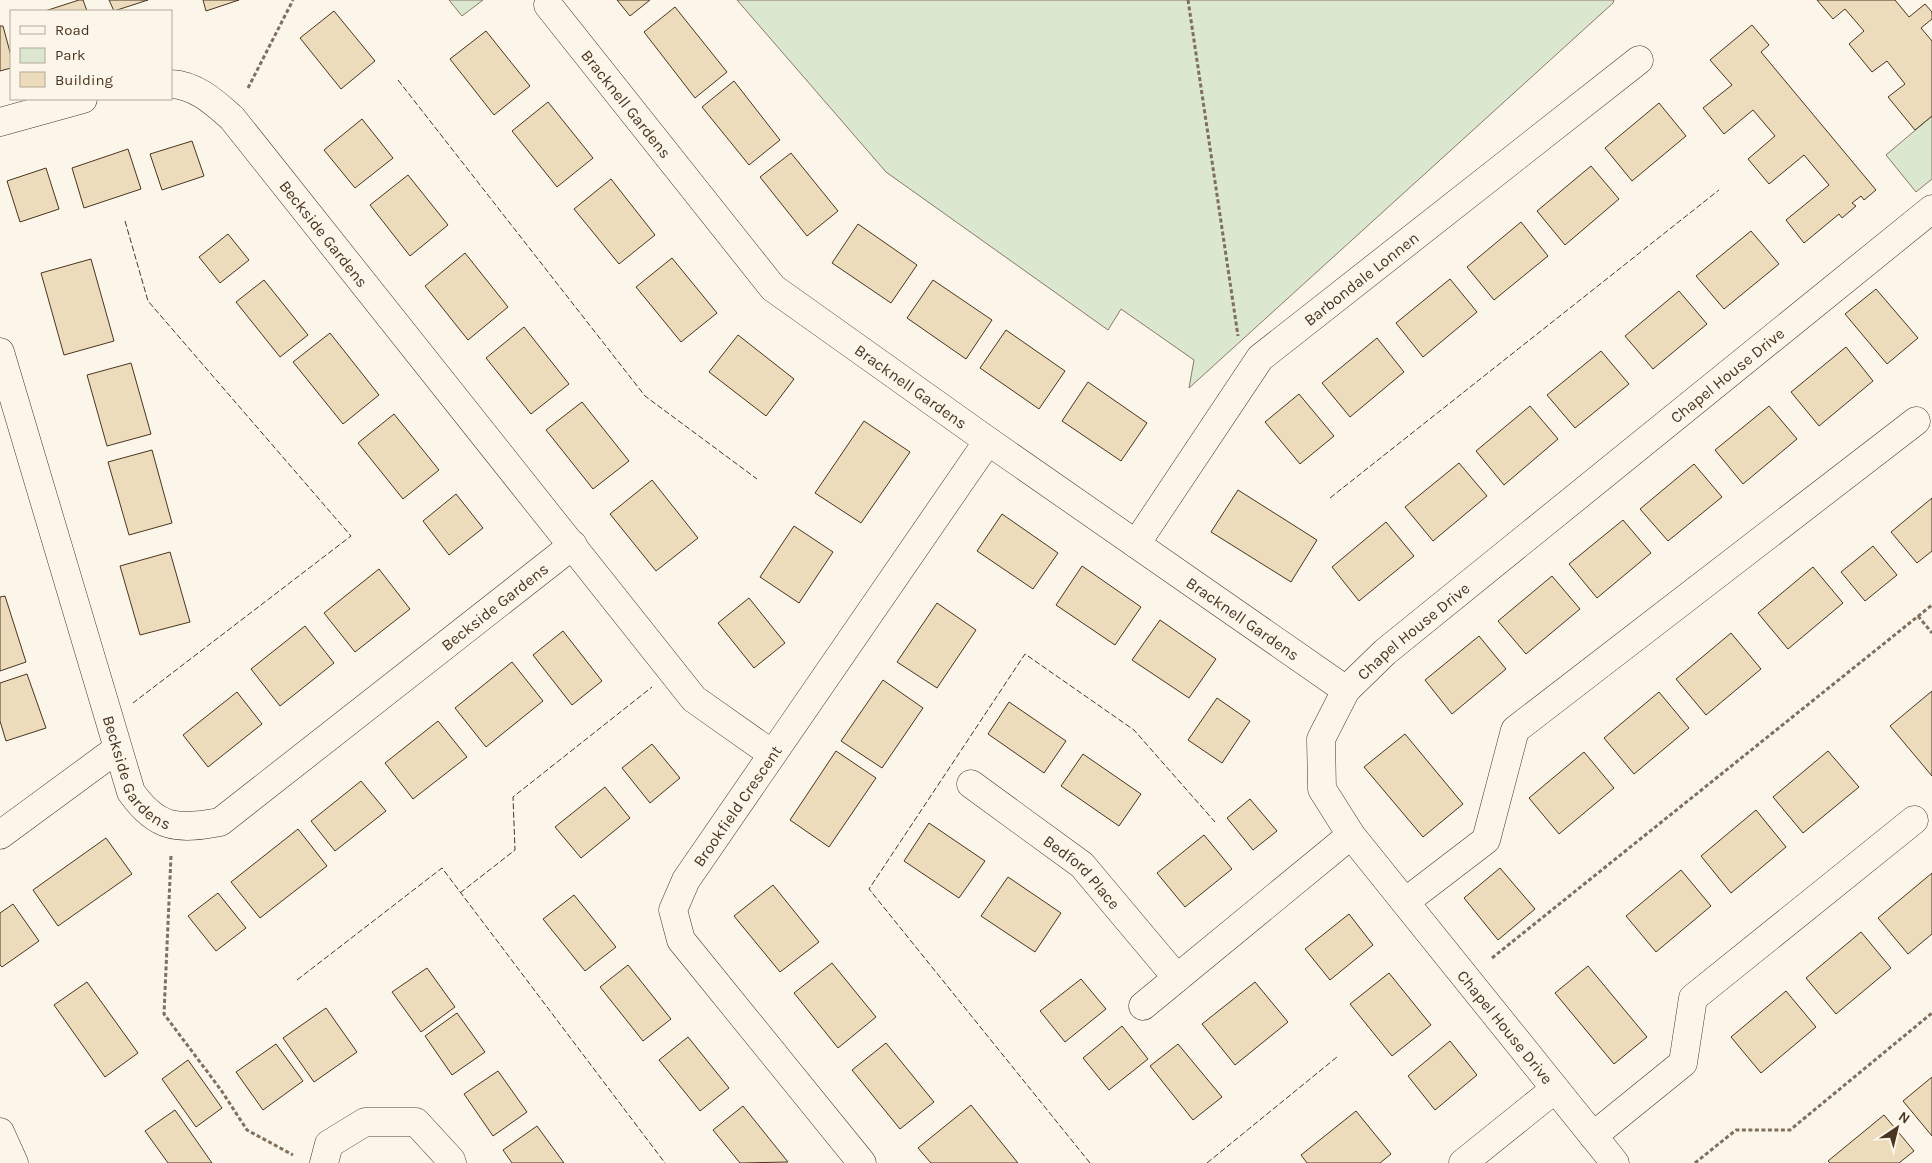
<svg xmlns="http://www.w3.org/2000/svg" width="1932" height="1163" viewBox="0 0 1932 1163" font-family="Karla,sans-serif">
<rect width="100%" height="100%" fill="#fbf6e9"/>
<!-- green -->
<path fill="#dce7d0" stroke="#887966" d="M449,0H483L462,16Z
M737,0H1614L1613,3L1189,388L1194,360L1121,309L1108,330L886,172Z
M1932,116V179L1916,192L1886,155Z"/>
<!-- building -->
<path fill="#ecdcbc" stroke="#4a3520" d="M79,0H83L87,11H45Z
M109,0H148L114,11Z
M203,0H239L206,11Z
M617,0H650L630,16Z
M1817,0H1895L1909,17L1925,4L1932,12V19L1921,28L1932,41V116L1915,130L1888,97L1905,84L1887,61L1872,72L1849,44L1864,31L1845,9L1833,19Z
M675,7L727,72L695,98L644,32Z
M334,11L375,61L341,89L300,38Z
M1752,25L1769,45L1761,52L1876,190L1864,200L1861,196L1852,203L1856,206L1842,218L1839,214L1804,243L1786,220L1829,185L1804,155L1769,184L1748,159L1775,136L1753,110L1724,134L1703,108L1732,85L1710,60Z
M0,26H3L11,56V68L0,71Z
M486,31L530,86L494,115L450,59Z
M734,81L780,140L749,165L702,107Z
M548,102L593,158L557,187L512,131Z
M1659,103L1686,136L1632,181L1605,148Z
M362,119L393,158L355,188L324,150Z
M192,141L204,176L162,190L150,154Z
M128,149L141,189L84,208L72,168Z
M791,153L838,211L807,236L760,177Z
M1591,166L1619,199L1565,245L1537,211Z
M46,168L59,209L20,222L7,181Z
M408,175L448,225L410,256L370,205Z
M611,179L655,235L619,264L574,209Z
M1521,222L1548,256L1494,300L1467,267Z
M858,224L917,265L891,303L832,263Z
M1751,231L1779,264L1724,309L1696,276Z
M228,234L249,260L220,283L199,257Z
M465,253L508,307L468,340L425,286Z
M672,258L717,313L681,342L636,287Z
M91,259L114,341L64,355L41,273Z
M1450,279L1477,312L1423,357L1396,323Z
M264,280L308,335L280,357L236,302Z
M933,280L992,320L966,359L907,318Z
M1876,289L1918,338L1887,364L1845,314Z
M1679,291L1707,324L1653,369L1625,336Z
M524,327L569,384L531,414L486,358Z
M1006,330L1065,371L1039,409L980,368Z
M330,333L379,395L343,424L293,362Z
M738,335L794,379L766,416L709,372Z
M1377,338L1404,372L1350,417L1322,383Z
M1846,347L1873,381L1819,426L1791,392Z
M1601,351L1629,384L1575,428L1547,395Z
M131,363L151,434L107,446L87,375Z
M1088,382L1147,423L1121,461L1062,421Z
M1299,394L1334,436L1300,464L1265,422Z
M582,402L629,461L593,489L546,430Z
M1530,406L1558,439L1504,485L1476,451Z
M1769,406L1797,439L1743,484L1715,450Z
M394,414L439,470L403,499L358,443Z
M864,421L910,452L861,523L815,493Z
M152,450L172,523L129,535L108,462Z
M1459,463L1487,496L1433,541L1405,507Z
M1694,464L1722,497L1668,541L1640,509Z
M652,480L698,538L656,571L610,514Z
M1238,490L1317,540L1291,582L1211,532Z
M456,494L483,528L449,555L423,521Z
M1932,498V551L1917,563L1891,532Z
M1002,514L1058,553L1033,589L977,551Z
M1623,520L1651,553L1597,598L1569,564Z
M1386,522L1414,556L1359,601L1332,567Z
M794,526L833,552L799,603L760,577Z
M1873,546L1897,575L1865,601L1841,572Z
M170,552L190,622L140,635L120,566Z
M1082,566L1141,607L1115,645L1056,605Z
M1813,567L1843,603L1788,649L1758,613Z
M379,569L410,609L355,652L324,613Z
M1552,576L1580,609L1526,654L1498,621Z
M5,596L26,662L0,671V597Z
M749,598L785,643L754,668L718,623Z
M937,603L976,630L937,688L897,662Z
M1160,620L1216,659L1189,698L1132,660Z
M305,626L334,663L280,706L251,669Z
M563,631L602,681L572,705L533,655Z
M1731,633L1761,669L1706,715L1676,679Z
M1479,636L1506,669L1452,714L1425,680Z
M512,662L543,701L486,747L455,708Z
M27,674L46,728L6,741L0,721V683Z
M883,680L923,708L882,768L841,741Z
M1932,691V776L1890,726Z
M237,692L262,724L208,767L183,735Z
M1659,692L1689,728L1634,774L1604,738Z
M1217,698L1250,721L1222,763L1188,740Z
M1009,702L1066,741L1044,773L988,734Z
M438,721L467,757L413,799L385,763Z
M1405,734L1463,804L1423,837L1364,767Z
M652,744L680,778L650,803L622,768Z
M836,751L876,778L829,847L790,820Z
M1828,751L1859,787L1803,833L1773,797Z
M1584,752L1614,788L1559,834L1529,798Z
M1083,754L1141,794L1119,826L1061,786Z
M361,781L386,811L335,851L311,821Z
M605,787L630,818L581,858L555,827Z
M1250,799L1277,831L1253,850L1227,818Z
M1756,810L1786,847L1731,893L1701,856Z
M929,823L985,861L959,898L904,861Z
M298,829L327,866L260,918L231,882Z
M1204,835L1232,869L1185,907L1157,873Z
M106,838L132,874L58,926L33,890Z
M1500,868L1535,909L1498,940L1464,898Z
M1681,870L1711,906L1656,952L1626,916Z
M1932,873V934L1908,954L1878,918Z
M1008,877L1061,913L1035,952L981,916Z
M773,885L819,942L780,972L734,916Z
M218,893L246,928L216,951L188,916Z
M574,895L616,947L585,971L543,919Z
M13,904L39,941L2,967L0,965V913Z
M1349,914L1373,945L1330,980L1305,949Z
M1861,932L1891,968L1836,1014L1806,978Z
M832,963L876,1017L838,1048L794,993Z
M628,965L671,1019L643,1041L600,987Z
M1588,966L1647,1037L1614,1064L1555,993Z
M427,968L455,1007L421,1032L392,992Z
M1389,973L1431,1025L1392,1056L1350,1004Z
M1081,979L1106,1009L1065,1042L1040,1011Z
M87,982L138,1053L105,1077L54,1005Z
M1255,982L1288,1022L1235,1065L1202,1024Z
M1786,991L1816,1027L1761,1073L1731,1037Z
M326,1008L357,1052L314,1082L283,1038Z
M457,1013L485,1052L452,1075L425,1036Z
M1122,1026L1148,1059L1109,1090L1083,1058Z
M688,1037L729,1088L700,1111L659,1060Z
M1450,1041L1477,1075L1435,1110L1408,1076Z
M886,1043L934,1102L900,1129L852,1070Z
M276,1044L303,1081L263,1110L236,1072Z
M1178,1044L1222,1097L1193,1120L1150,1066Z
M188,1060L222,1108L196,1127L162,1079Z
M498,1071L527,1112L493,1136L464,1094Z
M1932,1077V1136L1903,1101Z
M971,1105L1018,1163H931L918,1148Z
M743,1106L788,1162L740,1163L713,1130Z
M175,1110L212,1163H168L145,1131Z
M1356,1111L1391,1154L1380,1163H1307L1301,1155Z
M1884,1115L1914,1151L1899,1163H1830L1828,1161Z
M537,1126L564,1163H512L503,1150Z"/>
<g fill="none" stroke-linecap="round" stroke-linejoin="round">
<defs>
<g id="minor">
<path id="s1" d="M548,5L773,288L988,441L1346,690"/>
<path id="s2" d="M171,84C196,85 215,103 232,118L694,699L772,754"/>
<path d="M0,122L83,99"/>
<path id="s3" d="M0,352L131,792C157,829 178,830 220,822L573,545"/>
<path id="s4" d="M1136,544L1260,358L1639,60"/>
<path id="s5" d="M971,784L1082,865L1177,978"/>
<path d="M0,835L117,749"/>
<path d="M1405,902L1486,840L1515,730L1916,421"/>
<path d="M1143,1006L1351,835"/>
<path d="M1593,1136L1683,1063L1693,998L1914,820"/>
<path d="M324,1163L329,1144L365,1122H416L451,1160L452,1163"/>
<path id="s6" d="M862,1163L681,940L673,910L686,880L988,441"/>
<path d="M1463,1163L1555,1089"/>
<path id="s7" d="M1615,1163L1351,835L1322,789L1321,739L1346,690L1385,652L1932,209"/>
</g>
<path id="highway" d="M0,1132L14,1163"/>
</defs>
<!-- minor casing -->
<use href="#minor" stroke="#4a3520" stroke-width="29"/>
<!-- highway casing -->
<use href="#highway" stroke="#4a3520" stroke-width="29"/>
<!-- path -->
<path stroke="#7f6f5c" stroke-width="3" stroke-dasharray="4 2.5" stroke-linecap="butt" d="M1188,0L1238,336
M248,88L293,0
M1918,616L1932,633
M171,856L164,1014L221,1090L247,1130L293,1155
M1492,958L1932,605
M1695,1163L1736,1130H1790L1932,1013"/>
<!-- minor -->
<use href="#minor" stroke="#fbf6e9" stroke-width="28"/>
<!-- highway -->
<use href="#highway" stroke="#fbf6e9" stroke-width="28"/>
<!-- fence -->
<path stroke="#4a3520" stroke-width="1" stroke-dasharray="6 2.5" stroke-linecap="butt" d="M398,80L645,396L757,479
M125,221L148,301L351,536L133,703
M1330,498L1719,190
M460,893L515,850L513,797L652,687
M297,980L442,868L665,1163
M1090,1163L869,889L1025,654L1134,730L1215,822
M1207,1163L1337,1057"/>
</g>
<g text-anchor="middle" dominant-baseline="central" stroke-width="4" stroke-linejoin="round" paint-order="stroke">
<!-- street labels -->
<g font-size="16" fill="#4a3520" stroke="#fbf6e9">
<text stroke="none"><textPath href="#s1" startOffset="126">Bracknell Gardens</textPath></text>
<text stroke="none"><textPath href="#s2" startOffset="219">Beckside Gardens</textPath></text>
<text stroke="none"><textPath href="#s4" startOffset="352">Barbondale Lonnen</textPath></text>
<text stroke="none"><textPath href="#s7" startOffset="1075">Chapel House Drive</textPath></text>
<text stroke="none"><textPath href="#s1" startOffset="531">Bracknell Gardens</textPath></text>
<text stroke="none"><textPath href="#s3" startOffset="910">Beckside Gardens</textPath></text>
<text stroke="none"><textPath href="#s1" startOffset="936">Bracknell Gardens</textPath></text>
<text stroke="none"><textPath href="#s7" startOffset="670">Chapel House Drive</textPath></text>
<text stroke="none"><textPath href="#s3" startOffset="445">Beckside Gardens</textPath></text>
<text stroke="none"><textPath href="#s6" startOffset="441">Brookfield Crescent</textPath></text>
<text stroke="none"><textPath href="#s5" startOffset="142">Bedford Place</textPath></text>
<text transform="translate(1505 1027) rotate(51)">Chapel House Drive</text>
</g>
</g>
<!-- legend -->
<rect x="10" y="10" width="162" height="90" fill="#fbf6e9" stroke="#b4a999"/>
<rect x="20" y="26" width="25" height="8" fill="#fbf6e9" stroke="#b4a999"/>
<text x="55" y="35" font-size="15" fill="#4a3520">Road</text>
<rect x="20" y="48" width="25" height="15" fill="#dce7d0" stroke="#b4a999"/>
<text x="55" y="60" font-size="15" fill="#4a3520">Park</text>
<rect x="20" y="72" width="25" height="15" fill="#ecdcbc" stroke="#b4a999"/>
<text x="55" y="85" font-size="15" fill="#4a3520">Building</text>
<!-- north arrow -->
<g transform="translate(1897 1128) rotate(35)" stroke="#fbf6e9" stroke-width="4" paint-order="stroke">
<path d="M0-4L9 19L0 12L-9 19Z" fill="#4a3520"/>
<text y="-8" font-size="14" font-weight="bold" text-anchor="middle" fill="#4a3520">N</text>
</g>
</svg>
